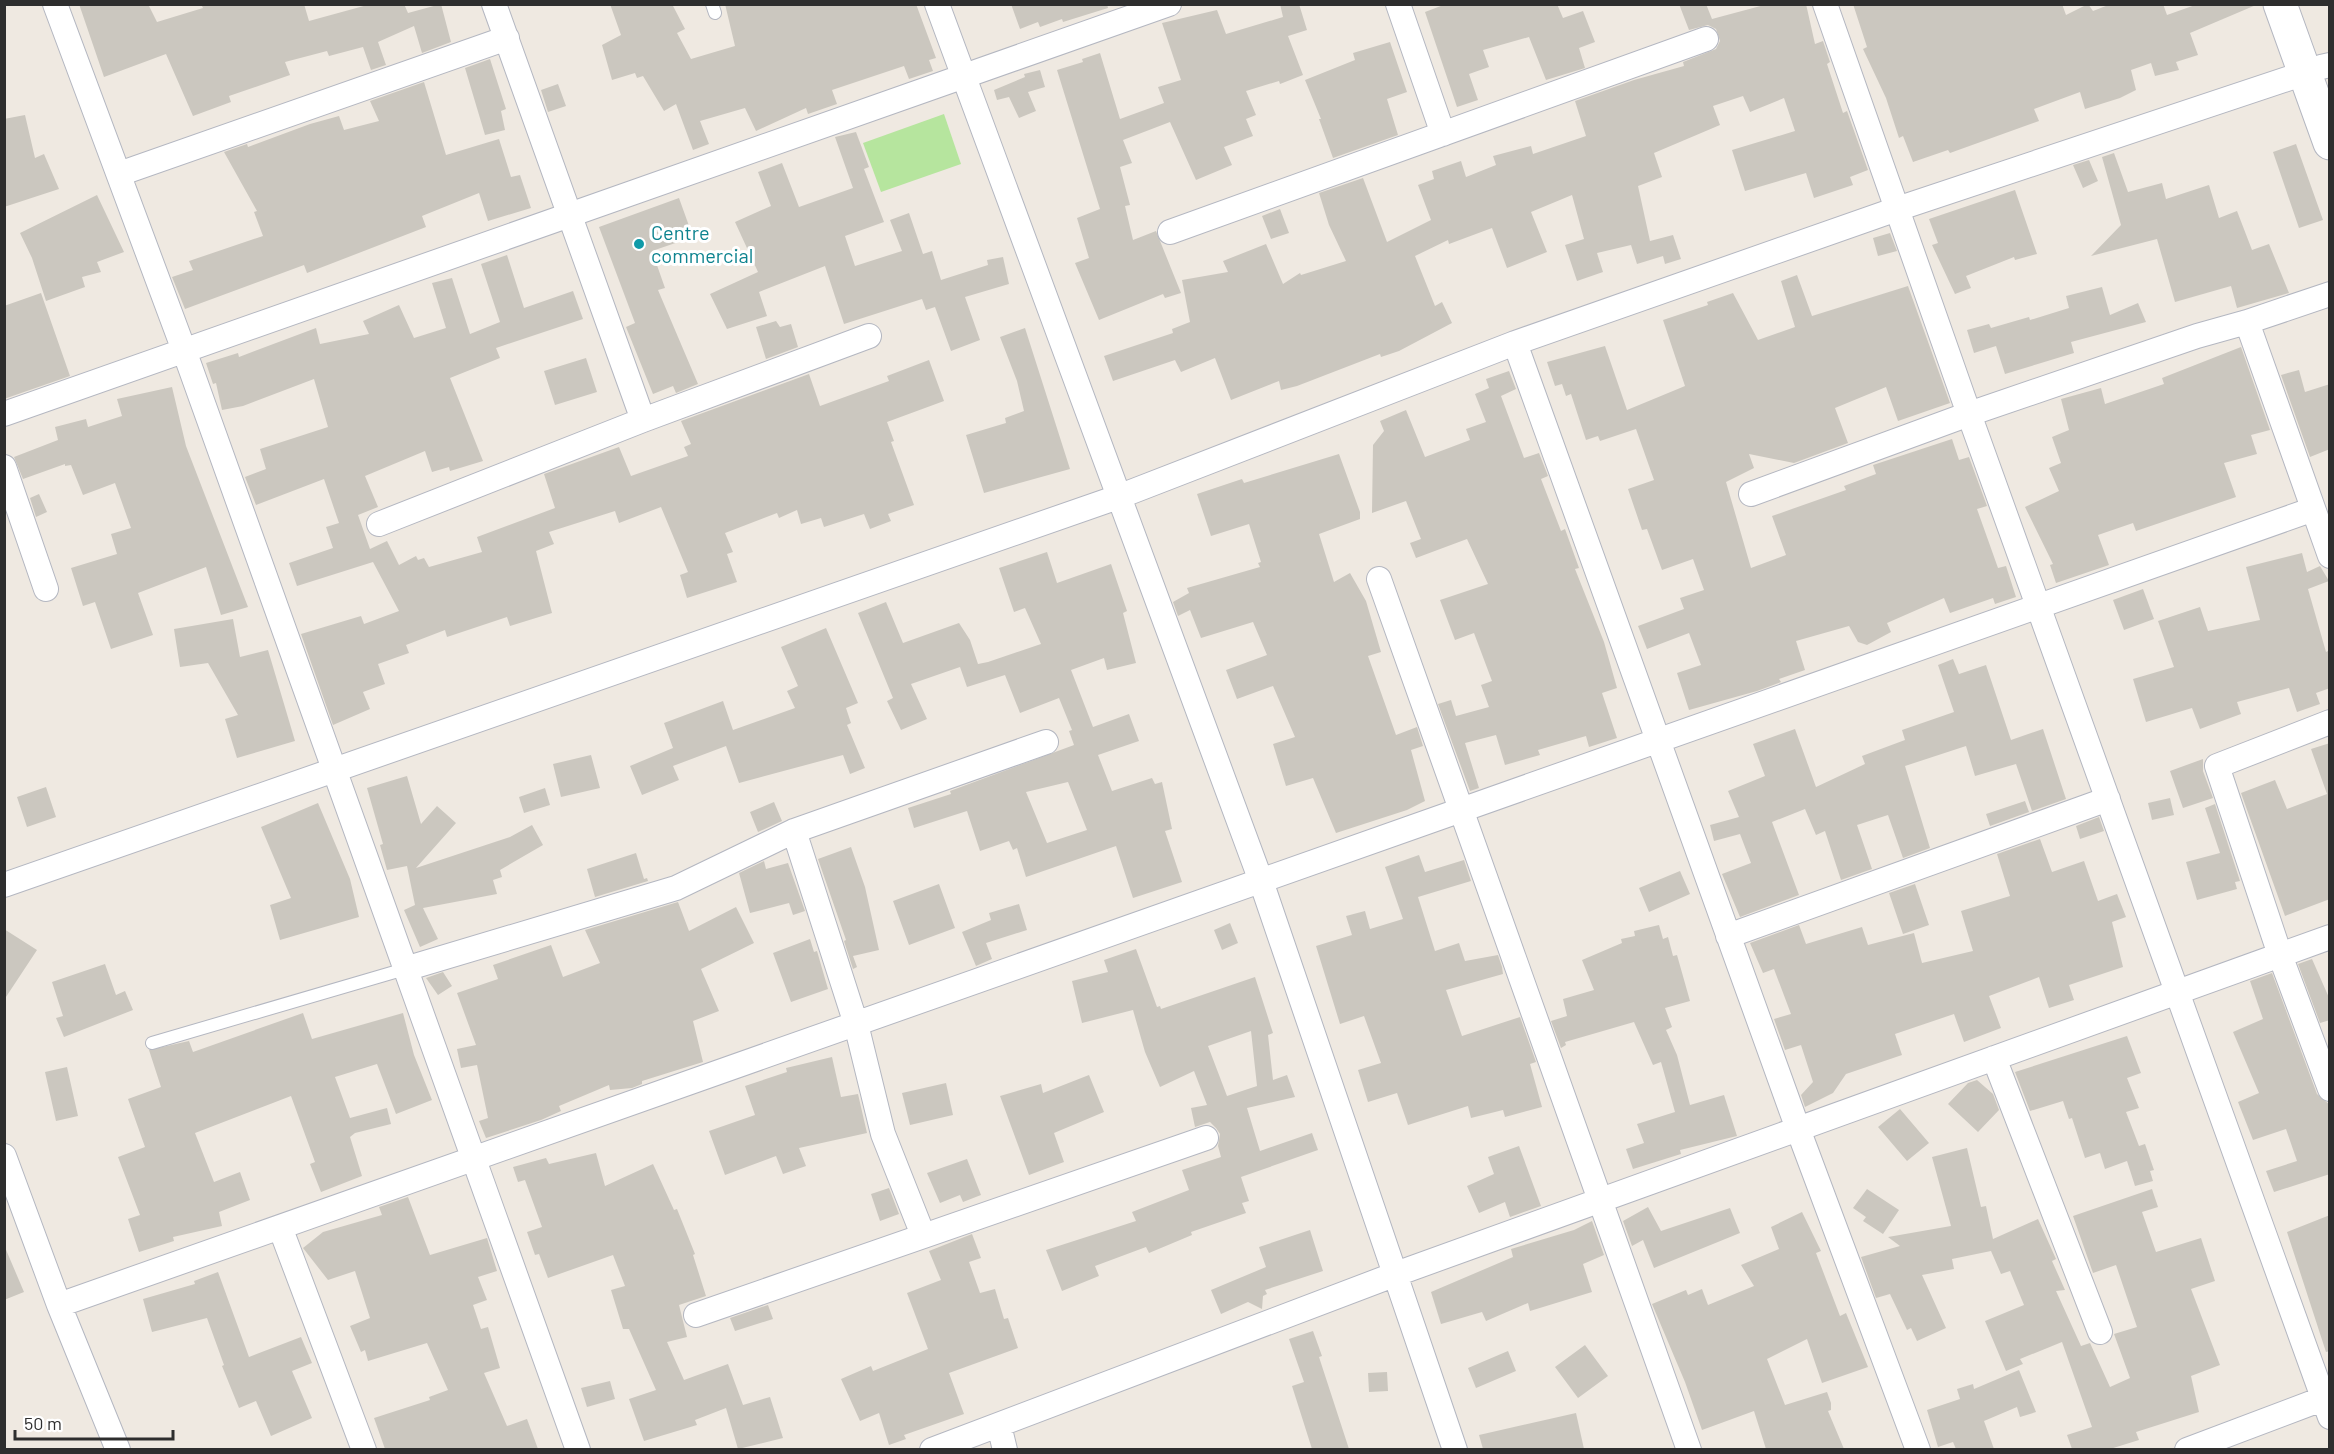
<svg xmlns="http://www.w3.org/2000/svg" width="2334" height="1454" viewBox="0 0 2334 1454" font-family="Barlow,sans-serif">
<rect width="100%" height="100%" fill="#efe9e1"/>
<!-- green -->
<path fill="#b6e59e" d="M944,114L961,164L881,192L863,143Z"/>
<!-- building -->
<path fill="#cbc7bf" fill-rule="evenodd" d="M79,4H148L157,22L203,8L201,4H304L309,21L371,4H404L408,13L441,4L451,42L422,53L414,26L378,42L386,65L371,70L363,47L329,56L327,51L285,62L290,75L229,96L231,102L193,116L166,54L104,77Z
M610,4H672L685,29L677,33L691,59L735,46L725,4H916L936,58L929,60L933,71L909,79L904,66L832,90L837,104L808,114L806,108L756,131L745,108L700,121L709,144L693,150L676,104L664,111L643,76L637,78L635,73L612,80L602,45L621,35Z
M1011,4H1107L1108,8L1063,22L1062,19L1040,27L1038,22L1020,29Z
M1280,4H1299L1307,30L1288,36L1303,75L1280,84L1279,81L1246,91L1256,115L1246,119L1253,136L1224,147L1232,165L1196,180L1170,122L1123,140L1132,163L1120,167L1130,205L1125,206L1133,240L1156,231L1181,293L1165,298L1163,294L1099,320L1075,263L1089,258L1077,218L1100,209L1057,70L1083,62L1082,59L1100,53L1120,119L1164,103L1158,87L1181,80L1162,23L1217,10L1226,34L1283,17Z
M1446,4H1557L1563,18L1583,11L1595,42L1579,48L1585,68L1546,80L1529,37L1483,50L1489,67L1469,74L1478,100L1457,107L1425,12Z
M1679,4H1706L1712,19L1768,4H1806L1815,44L1823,41L1830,62L1827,64L1843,113L1847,111L1868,170L1850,177L1853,185L1814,198L1806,173L1745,191L1732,150L1795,131L1784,98L1750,112L1743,96L1713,106L1720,125L1654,153L1662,177L1638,186L1650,241L1673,235L1681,259L1665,264L1663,256L1637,264L1631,245L1597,253L1603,272L1577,281L1565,245L1584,239L1572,195L1531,212L1547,252L1507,268L1492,228L1449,244L1448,240L1415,256L1435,306L1442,302L1452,323L1399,351L1381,357L1380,354L1297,386L1281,390L1279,381L1231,400L1215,358L1181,372L1175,360L1113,381L1104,356L1173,333L1172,329L1190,322L1182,280L1228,272L1223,261L1266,244L1283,284L1300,273L1301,275L1346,261L1329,225L1319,193L1363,178L1387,242L1431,220L1418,185L1434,179L1432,171L1461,161L1466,177L1496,165L1493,156L1531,146L1533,154L1586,136L1575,101L1634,80L1684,66L1683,62L1716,49L1720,41L1716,29L1708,25L1689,30Z
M1853,4H2062L2066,15L2088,4L2093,11L2111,4H2163L2167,15L2198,4L2256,5L2190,33L2198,55L2176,62L2179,70L2155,76L2151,63L2131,70L2136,90L2120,98L2085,109L2080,92L2034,109L2039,121L1950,153L1948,150L1913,162L1903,136L1899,138L1886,98L1863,49L1867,47Z
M1390,42L1407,92L1387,99L1398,135L1333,158L1319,119H1321L1305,80L1355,60L1353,53Z
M490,59L506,109L501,111L505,130L485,135L465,68Z
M1040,70L1045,87L1028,92L1036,111L1019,118L1009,97L997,100L994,90L1025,77L1024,74Z
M424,82L446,155L499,139L511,177L520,175L531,208L488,221L479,193L422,216L426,227L307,273L304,265L185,309L172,277L193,270L189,261L263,236L254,212L257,211L224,152L247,144L248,147L310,124L339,116L344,130L379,121L370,101Z
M558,84L566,106L548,112L541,90Z
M25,115L35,158L44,154L59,189L4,207V119Z
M856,132L869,167L864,169L884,222L845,236L855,266L902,251L890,220L909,213L923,254L932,251L941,280L988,265L987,260L1003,257L1009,284L965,297L980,340L951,351L935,307L926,310L922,299L844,324L825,266L759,292L767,316L727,329L710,294L758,272L735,222L771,206L758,172L782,163L799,207L853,188L835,137Z
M2296,144L2323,220L2299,228L2273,152Z
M2114,153L2128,192L2162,183L2166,199L2209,185L2219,218L2237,211L2252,250L2269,244L2289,293L2237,308L2231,286L2175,302L2157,239L2091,256L2121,225L2102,157Z
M2089,160L2098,181L2083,188L2073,165Z
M2015,190L2037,254L2015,260L2014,257L1966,276L1971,288L1955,294L1932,245L1938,243L1929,219Z
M97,195L124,252L97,262L101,272L82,277L85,287L46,301L32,258L20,233Z
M679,198L693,237L652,251L665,288L658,290L698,384L676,393L673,386L653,394L626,327L635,323L599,227Z
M1280,209L1289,233L1271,239L1262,216Z
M1890,233L1897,251L1878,256L1873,238Z
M507,255L524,308L573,291L583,319L496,348L500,358L450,378L483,461L450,471L449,467L432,472L425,451L365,476L378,507L358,515L370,549L387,541L399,565L416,556L418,560L424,558L429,567L482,552L477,537L555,508L544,474L619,447L631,476L688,456L684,447L691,444L681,421L809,374L820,406L889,381L887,376L929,360L944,401L887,422L894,441L891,442L914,505L888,514L891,521L870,529L864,514L824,527L821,518L801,524L797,510L779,518L777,513L725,533L733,552L727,554L737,582L687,598L680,575L688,572L661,507L619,523L615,511L549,532L554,544L536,551L552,613L510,626L507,617L447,637L445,630L406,645L409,653L378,664L385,684L363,692L370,709L333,725L301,634L361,616L364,624L399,611L373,562L297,586L289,563L333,548L326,527L339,523L324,479L256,505L245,477L266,469L260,449L328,427L314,379L243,406L222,410L216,383L213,384L206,363L238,353L239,357L316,328L320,344L369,334L363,321L399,305L414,338L446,328L432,283L452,278L470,334L500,322L481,264Z
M1797,275L1812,316L1908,286L1950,403L1898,421L1886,387L1835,408L1848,443L1794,463L1749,454L1754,468L1726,482L1751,568L1786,555L1772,516L1846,490L1844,486L1876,474L1873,465L1952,439L1959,460L1969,457L1987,506L1977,509L1998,568L2006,566L2016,597L1995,604L1993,598L1950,613L1944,598L1887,623L1891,632L1867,645L1858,642L1849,626L1796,641L1805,670L1779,679L1781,682L1757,691L1689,710L1677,673L1701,665L1689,633L1647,649L1638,626L1684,609L1680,598L1704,590L1693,559L1662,570L1647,529L1642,530L1628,489L1654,480L1636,429L1600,441L1598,436L1586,440L1571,394L1566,396L1562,384L1555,386L1547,362L1605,346L1627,410L1685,386L1663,320L1708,305L1707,302L1733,293L1758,340L1795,327L1781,281Z
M2102,287L2110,315L2138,303L2146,322L2071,342L2074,353L2005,374L1996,346L1974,353L1967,330L1989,324L1991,328L2029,317L2030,320L2069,308L2066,296Z
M41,293L70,376L4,399V306Z
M776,321L780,327L791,324L798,347L766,359L756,327Z
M1025,328L1070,469L984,493L966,435L1006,423L1005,418L1024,411L1017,381L1000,337Z
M2241,347L2270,430L2251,435L2257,454L2224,463L2236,497L2136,531L2133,523L2098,535L2109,565L2056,583L2050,565L2053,564L2025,507L2059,491L2049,468L2061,463L2052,437L2069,430L2061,399L2101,388L2105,404L2164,384L2162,378Z
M586,358L597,392L555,405L544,371Z
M2299,370L2305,392L2330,384V449L2310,457L2281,375Z
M1509,371L1516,389L1501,396L1524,458L1539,453L1548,476L1541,479L1561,531L1565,529L1579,568L1575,569L1604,642L1617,688L1602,693L1617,738L1589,747L1586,736L1538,750L1540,755L1505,765L1496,735L1465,743L1479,788L1470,791L1438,704L1451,700L1456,716L1489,707L1481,685L1492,681L1474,633L1455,640L1440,600L1488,584L1467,539L1416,558L1410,543L1421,539L1406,501L1372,513L1373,445L1384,431L1380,421L1406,410L1425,457L1470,440L1466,429L1486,422L1475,394L1489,388L1486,379Z
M172,387L186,446L248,607L221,615L206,567L138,593L153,635L111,649L95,602L83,606L71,568L117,554L111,534L131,528L115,483L83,495L71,465L65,466V464L23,479L14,457L58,440L55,427L86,419L88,427L122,416L117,399Z
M1339,454L1360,512V519L1319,534L1334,582L1350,573L1366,601L1381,652L1368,656L1396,735L1417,727L1423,746L1411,750L1425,801L1407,810L1336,833L1313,778L1286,786L1273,744L1295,737L1273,686L1237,699L1226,670L1267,655L1253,622L1201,638L1190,610L1178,616L1173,602L1189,593L1187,588L1260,567L1258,563L1261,562L1249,524L1211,536L1197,494L1242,479L1244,483Z
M39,494L47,512L36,517L30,498Z
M1047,552L1057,583L1111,564L1127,611L1123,613L1136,663L1107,670L1104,658L1071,670L1093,727L1129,714L1139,741L1098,755L1112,791L1152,778L1155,784L1162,782L1172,829L1165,831L1182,882L1133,898L1116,846L1026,877L1017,848L1013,850L1009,841L980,851L967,811L914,828L908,808L951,794L950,791L1074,745L1069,731L1072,730L1059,698L1020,713L1005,675L967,687L960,667L911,684L927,719L901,730L887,701L893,698L858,613L886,602L903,643L959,623L970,640L978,664L988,662L1041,644L1025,608L1014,612L999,568ZM1068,782L1087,830L1047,843L1026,792Z
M2302,553L2307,572L2320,566L2329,581L2308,589L2326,652L2330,650V688L2316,693L2320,704L2297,712L2289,688L2237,702L2241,714L2200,729L2192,708L2146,722L2133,679L2174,667L2158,621L2200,607L2208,631L2260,620L2246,567Z
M2143,589L2154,619L2124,630L2113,600Z
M233,619L240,657L268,650L295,741L237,758L225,719L238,715L208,663L180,667L174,629Z
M826,628L858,703L846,708L851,723L847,725L865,768L850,774L843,755L739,783L726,746L673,766L679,780L642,795L630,766L673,748L664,723L723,701L733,730L795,708L787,691L798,686L781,647Z
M1953,659L1959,674L1986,665L2011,740L2043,729L2066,799L2032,811L2016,764L1975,776L1966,746L1905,766L1930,848L1903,858L1888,815L1857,825L1872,869L1841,880L1825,831L1816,835L1805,809L1772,822L1799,895L1740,917L1722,874L1751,863L1740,834L1714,841L1710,825L1739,817L1728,791L1765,776L1753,744L1795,729L1816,787L1865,764L1862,756L1905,740L1902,730L1954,712L1938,665Z
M2330,743V899L2285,916L2241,793L2275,780L2287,809L2327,794L2311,749Z
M591,755L600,788L561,797L553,764Z
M2203,759V771L2213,798L2183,808L2170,771Z
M407,776L421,824L437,806L456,823L416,868L510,837L532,825L543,845L500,870L502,877L493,880L497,894L423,908L438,939L420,947L404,910L415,905L407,866L387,870L380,845L383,844L367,788Z
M46,787L56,817L27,827L17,797Z
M545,788L550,805L524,813L519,797Z
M2170,798L2174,815L2152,820L2148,803Z
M2025,801L2029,812L1990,826L1986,814Z
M774,802L782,821L758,832L750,812Z
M318,803L350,879L359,917L280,940L270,905L291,898L261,827Z
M2215,804L2240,881L2235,882L2237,889L2197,900L2186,862L2220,853L2205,808Z
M2099,817L2104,831L2080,839L2076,826Z
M2040,839L2052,872L2084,861L2098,901L2117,894L2126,917L2112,922L2123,967L2069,985L2074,1000L2049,1008L2039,977L1989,996L2001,1028L1964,1042L1954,1014L1895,1034L1902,1055L1846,1074L1833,1093L1805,1107L1801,1095L1813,1082L1801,1045L1785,1050L1774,1019L1791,1014L1774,969L1763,973L1750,943L1799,925L1806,944L1862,927L1868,945L1914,933L1922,963L1973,951L1961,911L2010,896L1997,854Z
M851,847L865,887L879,950L853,956L857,967L853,969L844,941L846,940L818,859Z
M636,853L644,879L647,878L648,881L595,897L587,869Z
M1419,855L1425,872L1464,860L1471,881L1418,897L1435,951L1459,943L1465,961L1498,955L1502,967L1503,974L1446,990L1462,1036L1520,1017L1536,1062L1530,1064L1542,1107L1505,1117L1503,1110L1471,1118L1468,1106L1408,1125L1397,1093L1368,1102L1358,1070L1381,1063L1364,1016L1340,1024L1316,946L1352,935L1346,916L1365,911L1370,929L1403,919L1385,867Z
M764,861L766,869L788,863L805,911L793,915L789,903L750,913L739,873Z
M1680,871L1690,894L1649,912L1639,888Z
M939,884L955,928L909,945L893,901Z
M1915,884L1929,925L1903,934L1889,893Z
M678,902L689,931L736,907L754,943L701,969L719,1011L693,1021L703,1062L642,1081V1084L632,1088L610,1090L609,1085L559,1106L561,1111L541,1120L486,1138L479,1121L488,1118L477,1065L461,1068L457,1049L476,1045L457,993L498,979L493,965L551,945L563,977L600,963L585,930Z
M1019,904L1027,930L986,943L992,959L976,966L962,932L991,920L989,913Z
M1230,923L1238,943L1222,950L1214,930Z
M1659,925L1663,939L1668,937L1673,956L1677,955L1690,1001L1665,1008L1672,1027L1666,1030L1677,1055L1690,1105L1724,1095L1737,1136L1680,1150L1681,1154L1633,1169L1626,1149L1644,1143L1637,1124L1675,1112L1661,1062L1653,1065L1634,1022L1565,1042L1566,1045L1561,1048L1551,1021L1567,1016L1563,999L1594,990L1582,960L1622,943L1621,939L1635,936L1634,931Z
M4,929L37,950L4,1000Z
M810,939L814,952L817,951L828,989L791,1002L773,953Z
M1136,949L1157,1007L1160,1006L1161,1009L1255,977L1273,1033L1268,1035L1273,1080L1287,1075L1295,1097L1247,1108L1260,1151L1312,1133L1318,1150L1241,1177L1249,1201L1242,1203L1246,1213L1191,1232L1192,1235L1149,1253L1146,1247L1095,1266L1099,1276L1062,1291L1046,1250L1136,1221L1132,1212L1189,1190L1182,1170L1221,1157L1218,1146L1220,1134L1216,1128L1210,1122L1195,1127L1191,1108L1207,1105L1194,1071L1160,1087L1145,1052L1133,1010L1082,1023L1072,981L1108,972L1104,960ZM1251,1031L1257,1086L1227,1096L1208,1046Z
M2312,959L2330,1000V1020L2320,1023L2298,964Z
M105,964L116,995L125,991L133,1010L64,1037L56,1018L63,1016L52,982Z
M443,972L452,986L438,995L426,978Z
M2272,973L2317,1094L2330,1105V1174L2274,1192L2266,1171L2297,1161L2286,1129L2253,1140L2238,1102L2259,1093L2233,1032L2263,1019L2250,981Z
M303,1013L312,1039L403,1013L414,1055L432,1100L396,1114L377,1064L335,1077L350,1118L387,1108L391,1124L355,1133L350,1137L362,1176L321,1192L310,1164L315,1162L291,1096L195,1133L214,1182L240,1172L250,1200L219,1212L222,1226L173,1237L174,1241L139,1252L128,1219L140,1215L118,1157L145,1147L128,1099L161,1087L149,1050L189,1041L193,1052Z
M2127,1036L2141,1073L2127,1078L2139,1108L2126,1112L2139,1146L2145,1144L2154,1170L2150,1171L2153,1181L2135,1186L2127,1161L2105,1169L2100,1153L2085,1158L2072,1118L2069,1119L2063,1101L2030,1111L2015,1072Z
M832,1057L841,1097L858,1094L867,1133L799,1148L806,1166L783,1174L776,1156L725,1175L709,1131L755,1115L745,1086L787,1072L786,1068Z
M67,1067L78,1116L56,1121L45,1072Z
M1089,1075L1104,1112L1054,1133L1064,1162L1029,1175L1000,1096L1041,1084L1043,1093Z
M1977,1080L1993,1094L1999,1110L1978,1132L1948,1104L1968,1083Z
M946,1083L953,1115L910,1125L902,1093Z
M1900,1109L1929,1143L1907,1161L1878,1127Z
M1519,1146L1541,1206L1510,1217L1505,1202L1479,1213L1467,1186L1494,1174L1488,1157Z
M1967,1148L1981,1207L1986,1206L1993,1239L2038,1219L2056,1259L2052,1261L2065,1290L2056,1291L2081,1346L2090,1343L2110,1387L2130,1378L2114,1334L2137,1327L2116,1265L2093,1273L2073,1216L2152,1189L2158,1207L2142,1212L2156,1252L2201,1238L2215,1281L2191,1289L2220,1365L2191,1376L2199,1412L2136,1432L2139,1440L2110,1449H2072L2067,1435L2092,1427L2062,1342L2020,1359L2023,1364L2006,1371L1985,1321L2024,1305L2010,1271L2001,1274L1991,1251L1952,1259L1954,1269L1922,1275L1946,1328L1917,1341L1911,1328L1907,1330L1890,1294L1876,1298L1861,1257L1900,1246L1888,1237L1951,1226L1932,1157Z
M596,1153L605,1186L653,1164L674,1210L677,1209L695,1254L693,1255L706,1296L679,1305L687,1337L667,1342L684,1380L728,1364L743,1405L770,1397L783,1438L738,1449L726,1408L695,1420L697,1425L644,1441L629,1399L656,1390L629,1329H623L611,1290L625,1286L613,1255L548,1278L539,1254L535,1255L527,1232L542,1227L525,1180L518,1182L513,1167L546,1158L549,1164Z
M967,1159L981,1195L963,1202L960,1195L940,1203L927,1173Z
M889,1188L899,1214L880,1221L871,1194Z
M1867,1189L1899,1210L1883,1234L1863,1221L1866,1217L1853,1208Z
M408,1197L430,1255L487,1238L497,1271L478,1277L487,1300L473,1305L481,1329L488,1327L500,1368L484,1373L507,1426L527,1419L538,1449H385L374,1418L430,1400L429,1397L448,1390L427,1343L368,1361L365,1350L361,1352L350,1326L370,1318L355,1271L328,1280L303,1248L323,1232L382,1215L379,1207Z
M1648,1207L1661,1231L1730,1208L1740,1233L1654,1268L1643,1240L1632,1246L1623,1221Z
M1802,1212L1821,1251L1816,1253L1840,1316L1846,1313L1868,1367L1822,1383L1807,1339L1767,1359L1785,1405L1827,1392L1831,1403V1410L1828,1411L1844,1449H1766L1754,1411L1702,1430L1685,1382L1652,1304L1686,1290L1688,1295L1702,1289L1708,1305L1754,1286L1741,1265L1779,1249L1771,1227Z
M2330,1215V1351L2326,1352L2287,1232Z
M1592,1221L1604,1255L1583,1264L1592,1292L1530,1311L1528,1303L1486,1321L1482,1312L1441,1324L1431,1292L1513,1257L1511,1249L1574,1230Z
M1310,1230L1323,1271L1265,1290L1267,1294L1263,1296L1262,1309L1248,1302L1221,1314L1211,1290L1266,1267L1259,1247Z
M972,1234L981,1258L969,1262L980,1293L995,1289L1004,1319L1008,1318L1018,1348L949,1373L964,1414L904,1435L906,1439L889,1445L879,1413L860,1421L841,1379L871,1366L873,1371L928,1349L907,1293L941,1280L929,1251Z
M4,1245L24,1292L4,1300Z
M218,1272L249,1357L301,1337L312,1363L292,1371L312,1418L271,1436L256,1401L239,1408L222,1366L224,1365L207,1318L152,1332L143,1299L195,1284L194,1281Z
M768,1305L773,1319L735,1331L730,1318Z
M1313,1331L1322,1356L1319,1357L1349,1449H1312L1292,1386L1304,1382L1289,1339Z
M1585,1345L1608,1376L1578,1398L1555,1367Z
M1508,1351L1516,1371L1476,1388L1468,1368Z
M2019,1370L2036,1412L2020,1417L2017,1407L1984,1421L1994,1449H1956L1953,1442L1938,1447L1927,1410L1960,1399L1957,1389L1973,1384L1974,1389Z
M1387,1372L1388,1391L1369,1392L1368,1373Z
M610,1381L615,1399L587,1407L581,1388Z
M1576,1413L1584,1449H1483L1479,1435Z"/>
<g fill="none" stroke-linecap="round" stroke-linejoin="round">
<defs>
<path id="service" d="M712,4L715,13
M152,1043L405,969"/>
<path id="minor" d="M55,4L185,353L578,1450
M494,4L643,420
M937,4L1261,881L1455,1450
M1398,4L1443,134
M1825,4L1969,414L2330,1417
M2321,67L2330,65
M119,174L507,38
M1170,232L1706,39
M2330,294L2247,322L2330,556
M1515,343L1798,1129L1918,1450
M4,414L1169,4
M4,467L46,589
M1751,494L1969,414L2197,336L2247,322
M379,524L643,420L869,336
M1379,579L1689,1450
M2330,722L2217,766L2280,955L2330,1089
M794,831L856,1024L883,1134L923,1235
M4,885L1118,497L1515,343L1897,209L2305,73
M1728,936L2108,799
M405,969L676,888L794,831L1046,742
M1994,1058L2100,1332
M4,1156L59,1305L118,1450
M280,1227L364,1450
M59,1305L2311,510
M696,1315L1206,1138
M999,1425L1005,1450
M932,1450L1396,1274L2330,937
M2187,1450L2330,1396"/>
<path id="secondary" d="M2280,4L2330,143"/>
</defs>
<!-- service casing -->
<use href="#service" stroke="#b4b7c1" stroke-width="14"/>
<!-- minor casing -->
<use href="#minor" stroke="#b4b7c1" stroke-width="26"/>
<!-- secondary casing -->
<use href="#secondary" stroke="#b4b7c1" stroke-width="35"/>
<!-- service -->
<use href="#service" stroke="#fff" stroke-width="12"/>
<!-- minor -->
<use href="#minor" stroke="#fff" stroke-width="24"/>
<!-- secondary -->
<use href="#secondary" stroke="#fff" stroke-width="33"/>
</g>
<!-- markers -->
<circle fill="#0f9aa8" stroke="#fff" stroke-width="2" cx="639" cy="244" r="6"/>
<g text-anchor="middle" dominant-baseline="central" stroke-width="6" stroke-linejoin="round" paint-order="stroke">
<!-- culture labels -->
<g font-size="20" fill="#0d838f" stroke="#fff" text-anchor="start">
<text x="651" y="232">Centre<tspan x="651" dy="23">commercial</tspan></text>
</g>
</g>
<!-- border -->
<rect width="2334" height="1454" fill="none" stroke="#2e2e2e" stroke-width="12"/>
<!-- scale -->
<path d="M15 1430v9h158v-9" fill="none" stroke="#2e2e2e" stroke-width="3"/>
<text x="24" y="1430" font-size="18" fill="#2e2e2e" stroke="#ffffff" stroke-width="4.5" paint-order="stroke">50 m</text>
</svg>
